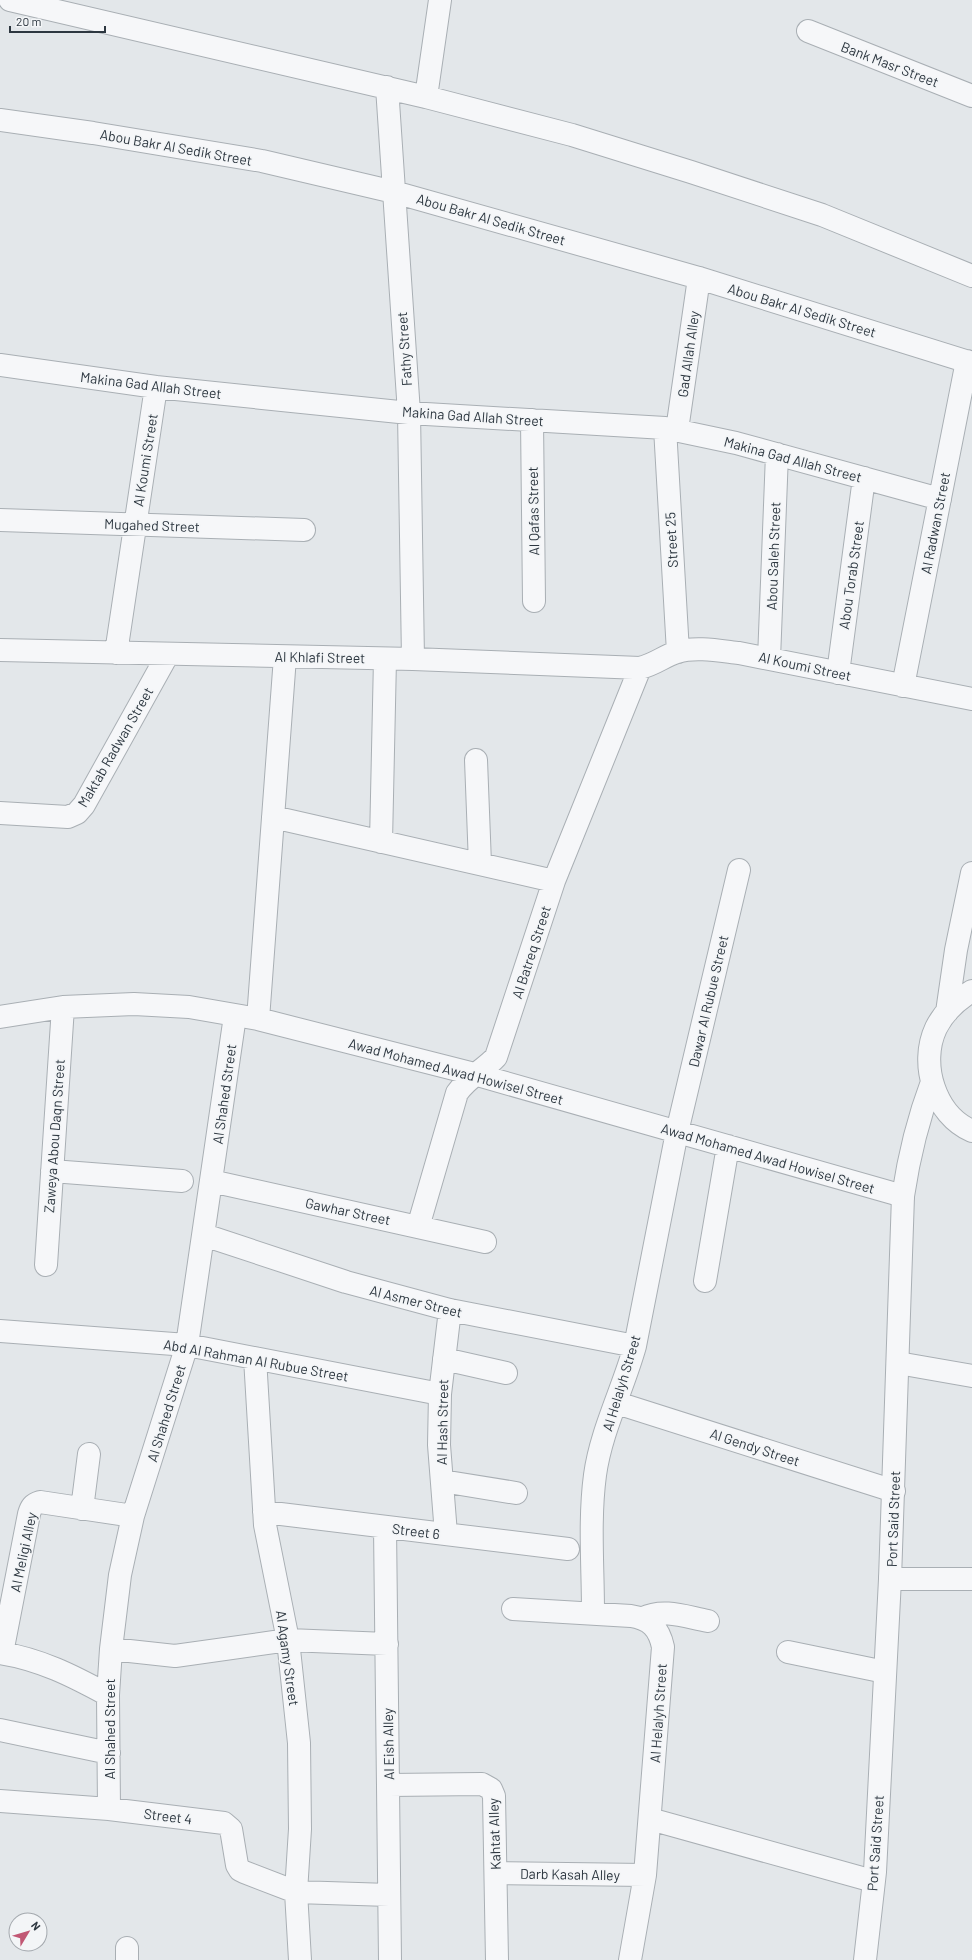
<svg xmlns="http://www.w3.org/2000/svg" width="972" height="1960" viewBox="0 0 972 1960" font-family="Barlow,sans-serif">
<rect width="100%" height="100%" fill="#e3e7ea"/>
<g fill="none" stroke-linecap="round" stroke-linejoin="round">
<defs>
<path id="minor" d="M10,0L426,97L572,135L691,172L822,215L972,276
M808,31L972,96
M387,87L409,413L413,659
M426,97L440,0
M0,120L93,133L262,161L394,192L699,278L972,363
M0,365L156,387L409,413L665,428L736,443L940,499
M532,420L534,601
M665,428L678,652
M677,430L699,278
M0,520L304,530
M0,650L413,659L640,668C656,664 664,656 677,652C695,646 721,651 739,653L972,699
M116,653L156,387
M769,659L777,454
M838,673L864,478
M903,686L967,361
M476,760L480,864
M0,813L68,817L77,813L84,805L168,654
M273,817L554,881
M381,842L385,659
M0,1017L63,1007L134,1004L189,1007L258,1019L474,1074L903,1196
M258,1019L285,657
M52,1171L182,1181
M211,1181L485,1242
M418,1227L457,1093C468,1077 484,1070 496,1057L554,881L640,668
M204,1235L346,1282L450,1310L635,1346
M46,1265L63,1007
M705,1281L728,1146
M0,1331L187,1345L440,1394
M255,1358L265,1525L288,1640L299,1743L300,1829L296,1892L300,1960
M444,1359L506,1373
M898,1363L972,1376
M617,1403L894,1491
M442,1481L516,1493
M82,1509L89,1454
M264,1512L568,1549
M385,1527L390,1960
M446,1534L439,1445L440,1394L450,1310
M890,1579H972
M513,1609L631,1616C650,1619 659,1628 663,1647L645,1875L630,1960
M593,1612C593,1567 589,1520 595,1475C601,1431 623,1389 635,1346L677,1132L739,870
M643,1618C664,1608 686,1617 708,1621
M111,1649L175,1656L288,1640L387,1644
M788,1652L885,1672
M0,1653C40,1659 73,1676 108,1695
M2,1653L29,1514C31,1507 33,1504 40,1502L133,1516
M0,1730L109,1753
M389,1785L482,1784L491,1789L494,1796L497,1960
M0,1801L109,1809L224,1823L231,1829L237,1865L240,1870L244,1872L296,1892L389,1895
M109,1809L108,1695L111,1649L120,1575L133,1516L187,1345L235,1016
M650,1819L873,1881
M496,1873L645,1875
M127,1960V1948"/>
<path id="tertiary" d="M972,991C957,1000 944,1012 936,1028C919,1064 935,1115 972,1131
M947,1012L956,950L972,873
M865,1960L875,1872L890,1579L903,1196C909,1156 918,1119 932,1082"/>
</defs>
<!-- minor casing -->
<use href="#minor" stroke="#a9afb4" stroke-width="24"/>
<!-- tertiary casing -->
<use href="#tertiary" stroke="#a9afb4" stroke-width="24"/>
<!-- minor -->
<use href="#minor" stroke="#f6f7f9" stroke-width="22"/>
<!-- tertiary -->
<use href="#tertiary" stroke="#f6f7f9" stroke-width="22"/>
</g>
<g text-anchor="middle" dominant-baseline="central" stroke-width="3" stroke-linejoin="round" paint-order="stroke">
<!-- street labels -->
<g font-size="14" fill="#2d3740" stroke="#f3f5f7">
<text transform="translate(890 64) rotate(21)">Bank Masr Street</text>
<text transform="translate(176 147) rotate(10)">Abou Bakr Al Sedik Street</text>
<text transform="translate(491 219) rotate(16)">Abou Bakr Al Sedik Street</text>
<text transform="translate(802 310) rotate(17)">Abou Bakr Al Sedik Street</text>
<text transform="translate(404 349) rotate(-94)">Fathy Street</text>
<text transform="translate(688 354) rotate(-82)">Gad Allah Alley</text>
<text transform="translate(151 385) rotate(7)">Makina Gad Allah Street</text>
<text transform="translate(473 416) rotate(4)">Makina Gad Allah Street</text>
<text transform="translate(793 459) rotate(15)">Makina Gad Allah Street</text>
<text transform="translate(145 460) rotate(-81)">Al Koumi Street</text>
<text transform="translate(533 511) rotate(-91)">Al Qafas Street</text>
<text transform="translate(935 523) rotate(-79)">Al Radwan Street</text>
<text transform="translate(152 525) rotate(2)">Mugahed Street</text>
<text transform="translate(671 540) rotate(-93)">Street 25</text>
<text transform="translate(773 556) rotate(-88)">Abou Saleh Street</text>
<text transform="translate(851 575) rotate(-82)">Abou Torab Street</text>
<text transform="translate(320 657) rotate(1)">Al Khlafi Street</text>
<text transform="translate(805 666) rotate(12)">Al Koumi Street</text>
<text transform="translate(115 747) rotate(-60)">Maktab Radwan Street</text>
<text transform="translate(531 952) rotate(-72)">Al Batreq Street</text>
<text transform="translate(708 1001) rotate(-77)">Dawar Al Rubue Street</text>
<text transform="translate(456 1071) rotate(15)">Awad Mohamed Awad Howisel Street</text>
<text transform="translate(224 1094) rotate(-82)">Al Shahed Street</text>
<text transform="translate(54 1136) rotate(-86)">Zaweya Abou Daqn Street</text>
<text transform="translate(768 1158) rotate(16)">Awad Mohamed Awad Howisel Street</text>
<text transform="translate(348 1211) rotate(12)">Gawhar Street</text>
<text transform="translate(416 1301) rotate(14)">Al Asmer Street</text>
<text transform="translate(256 1360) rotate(10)">Abd Al Rahman Al Rubue Street</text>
<text transform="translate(621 1383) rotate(-73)">Al Helalyh Street</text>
<text transform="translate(166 1413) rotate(-73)">Al Shahed Street</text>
<text transform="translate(442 1422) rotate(-89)">Al Hash Street</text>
<text transform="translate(755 1447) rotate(18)">Al Gendy Street</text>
<text transform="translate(893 1519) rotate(-88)">Port Said Street</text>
<text transform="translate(416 1531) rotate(7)">Street 6</text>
<text transform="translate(23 1552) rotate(-78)">Al Meligi Alley</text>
<text transform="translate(288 1658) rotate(82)">Al Agamy Street</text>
<text transform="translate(658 1713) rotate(-86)">Al Helalyh Street</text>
<text transform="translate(109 1729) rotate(-90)">Al Shahed Street</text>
<text transform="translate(388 1744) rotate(-91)">Al Eish Alley</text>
<text transform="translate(168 1816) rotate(7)">Street 4</text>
<text transform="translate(494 1834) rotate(-92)">Kahtat Alley</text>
<text transform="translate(875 1843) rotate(-86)">Port Said Street</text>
<text transform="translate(570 1874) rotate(1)">Darb Kasah Alley</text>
</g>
</g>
<!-- north arrow -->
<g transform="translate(28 1932) rotate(52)"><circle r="19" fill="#f3f5f7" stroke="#a4a9ae"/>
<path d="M0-3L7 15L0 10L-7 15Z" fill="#c15774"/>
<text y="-6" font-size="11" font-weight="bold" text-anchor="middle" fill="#2d3740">N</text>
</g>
<!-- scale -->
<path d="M10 26v6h95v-6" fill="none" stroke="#2d3740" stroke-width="2"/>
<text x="16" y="26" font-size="12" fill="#2d3740" stroke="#f3f5f7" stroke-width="3" paint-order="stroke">20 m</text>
</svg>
